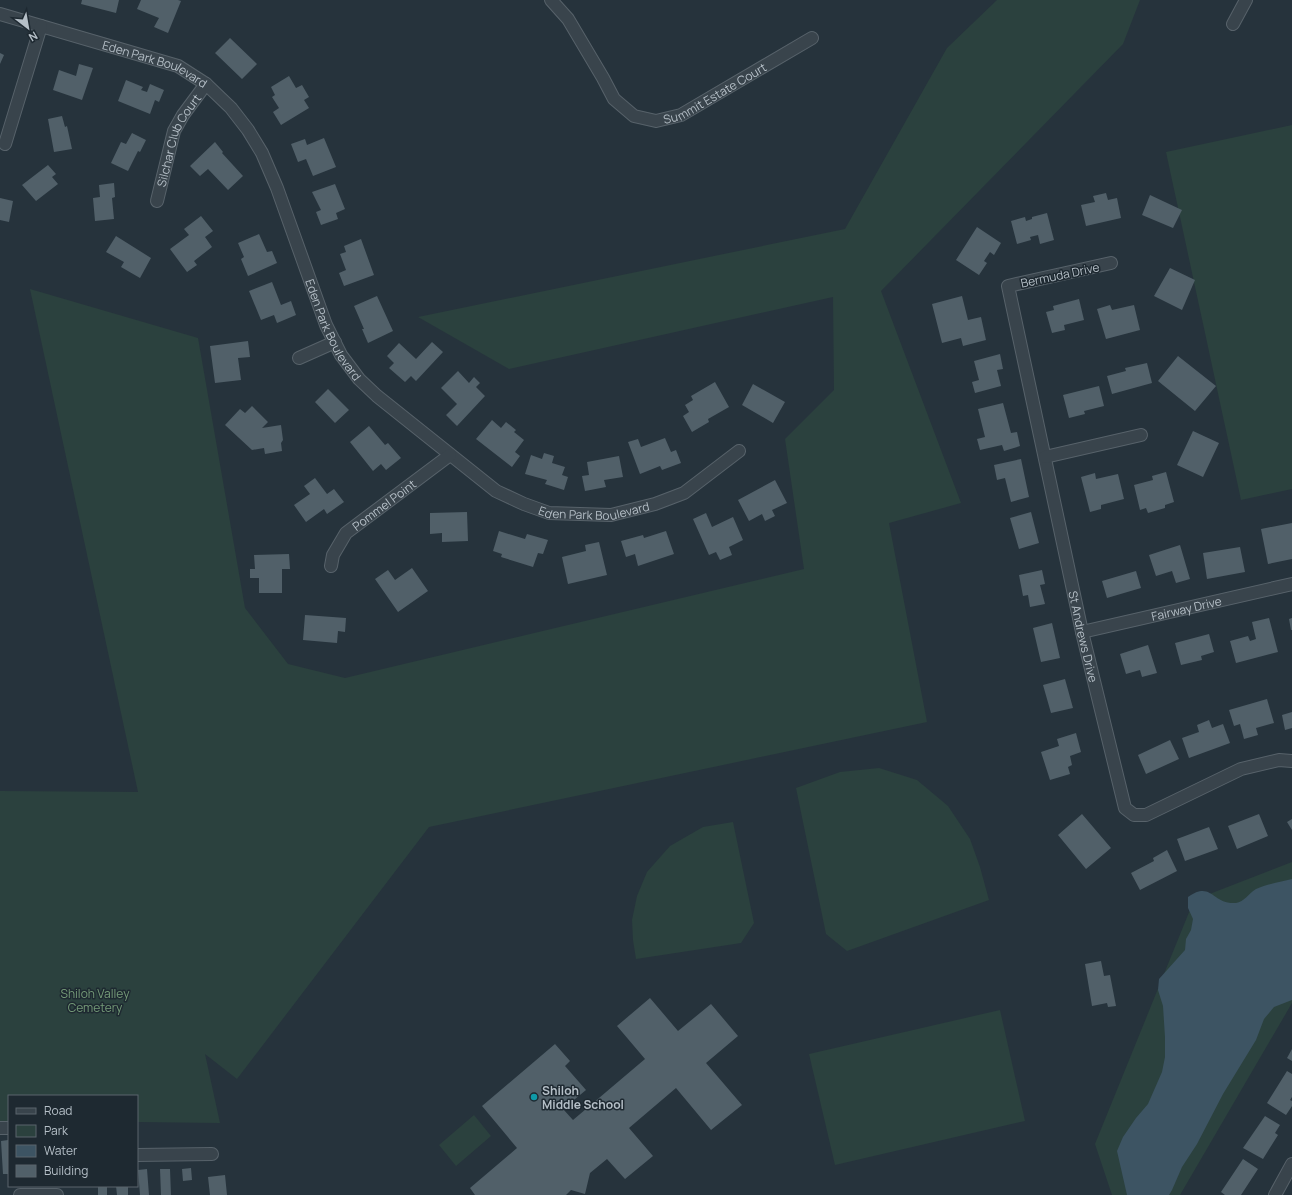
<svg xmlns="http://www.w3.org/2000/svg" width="1292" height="1195" viewBox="0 0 1292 1195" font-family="Manrope,sans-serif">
<rect width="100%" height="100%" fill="#26333c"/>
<!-- green -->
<path fill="#2b413e" d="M997,0H1140L1123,44L881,291L961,503L889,523L927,722L429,827L237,1079L205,1054L220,1123L137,1122V1096H9V1121H0V791L138,792L30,289L198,338L245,608L288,664L345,678L804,569L785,439L834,390L833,297L509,369L418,317L845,229L947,48Z
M1292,125V489L1241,500L1166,152Z
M879,768L917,780L948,806L970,839L980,867L989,900L847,951L826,934L796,788L840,772Z
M733,822L754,923L741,943L636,959L633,940L632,920L637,896L647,872L670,846L703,827Z
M1292,862V1003L1180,1195H1112L1095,1144L1194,900Z
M1000,1010L1025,1121L835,1165L809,1054Z
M474,1115L491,1136L456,1166L439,1145Z"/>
<!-- water -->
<path fill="#3d5463" d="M1292,879V1000L1274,1007L1264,1019L1256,1040L1223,1094L1197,1144L1182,1167L1172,1190L1169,1195H1127L1117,1151L1123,1137L1136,1118L1148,1104L1162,1072L1165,1057V1037L1163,1006L1158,990L1159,979L1185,950L1186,939L1191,930L1193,919L1188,908V897C1212,880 1212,905 1236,903C1244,902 1249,893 1256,889C1267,884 1281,882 1292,879Z"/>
<!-- building -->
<path fill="#516069" d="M82,0H119L116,13L81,4Z
M141,0H178L181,1L168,33L154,27L159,18L137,9Z
M230,38L257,64L242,79L215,53Z
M0,53L4,55L0,64Z
M79,64L93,68L82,100L53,90L59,70L76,76Z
M289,76L296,88L302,85L309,97L304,100L309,108L281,125L273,112L279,108L272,97L275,95L271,87Z
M126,80L143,87L141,90L147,92L150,84L164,90L159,102L155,100L150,114L118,101Z
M62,116L65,127L67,126L72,149L54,152L48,119Z
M132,133L146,140L140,152L138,151L128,171L111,163L121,142L126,144Z
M324,138L336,167L313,176L306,159L298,162L291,144L305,139L307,145Z
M215,142L223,152L222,153L243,176L228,190L208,169L200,176L190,166Z
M48,165L56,174L52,177L58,184L36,201L22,185Z
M114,183L115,197L112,198L114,219L95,221L93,198L100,197L99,185Z
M335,184L345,209L336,213L338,219L321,225L316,212L321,210L312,192Z
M1106,193L1108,200L1117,198L1121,218L1086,226L1081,205L1095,202L1093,196Z
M1150,195L1182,210L1173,228L1142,215Z
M0,198L13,201L9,222L0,220Z
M1047,213L1054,240L1040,244L1038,235L1030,237L1031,240L1017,244L1011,221L1025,217L1026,221L1032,219V217Z
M201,216L213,231L205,237L212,247L194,261L197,265L187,272L170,249L189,235L184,229Z
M977,227L1001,243L994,255L990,252L984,261L987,263L979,275L956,260Z
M259,234L267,252L272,251L277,263L248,276L241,259L244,257L238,243Z
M116,236L151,258L140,278L121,267L124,262L106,252Z
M361,239L374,275L344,286L339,273L346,270L340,254L346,252L344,246Z
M1170,268L1195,280L1182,310L1154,296Z
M272,282L281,305L291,301L296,315L277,323L274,315L261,320L249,291Z
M377,296L393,331L368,343L362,329H364L354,306Z
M962,296L968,320L981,317L986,340L963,346L961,338L942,343L932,304Z
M1079,299L1084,320L1064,325L1065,330L1052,333L1046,312L1054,310L1053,306Z
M1110,305L1112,310L1134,305L1140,330L1106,339L1097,309Z
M248,341L250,357L238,358L241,380L215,383L210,346Z
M432,342L443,352L416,381L411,376L405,382L389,368L394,363L387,356L399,343L416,359Z
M1000,354L1003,369L997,370L1001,386L975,393L972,382L979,380L974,361Z
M1178,356L1216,386L1195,411L1158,381Z
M1147,363L1152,383L1112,394L1107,376L1126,371L1125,368Z
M458,371L469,383L474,377L480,383L476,387L485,396L457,426L446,415L457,404L441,388Z
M715,382L729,407L708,419L709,422L692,432L683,416L689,412L685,405L693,400L691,396Z
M753,384L785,402L773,423L742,405Z
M1099,386L1104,406L1084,411L1085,414L1069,418L1063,395Z
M328,389L349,410L335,423L315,402Z
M1003,403L1011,433L1017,432L1020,446L1004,451L1002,445L980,450L977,439L985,437L978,409Z
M252,406L268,422L262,428L281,425L283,440L281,443L282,451L265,454L264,448L252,450L225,425L240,409L245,413Z
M492,420L501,428L506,422L516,430L514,432L524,440L515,452L520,456L512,467L476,439Z
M369,426L385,445L388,443L401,458L386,470L381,464L373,471L350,442Z
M1193,431L1219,443L1203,477L1177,465Z
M665,438L671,452L676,450L681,463L662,470L660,466L640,474L628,442L638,439L641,447Z
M544,453L554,456L552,463L565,467L562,475L568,477L564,490L545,484L547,480L525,474L531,455L542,459Z
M619,456L623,477L604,480L606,487L585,491L582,476L589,475L587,462Z
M1021,459L1029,497L1011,502L1005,478L997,480L994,465Z
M1166,472L1174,502L1165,505V508L1148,513L1146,508L1140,510L1134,485L1153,480L1152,476Z
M1095,473L1096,479L1118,474L1124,499L1101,505V509L1090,512L1081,477Z
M315,478L327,494L334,489L344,502L327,514L324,509L306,522L294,505L310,494L304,486Z
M775,480L787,503L772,510L775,516L765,521L762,514L749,521L738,500Z
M467,512L468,541L442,542V533L430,534V513Z
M1031,512L1039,543L1019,549L1010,518Z
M706,513L712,527L733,517L743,540L729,547L732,555L720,560L716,552L709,555L693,519Z
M1292,523V559L1268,564L1261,529Z
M499,531L525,539L527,534L548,540L543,554L538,553L533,567L501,557L502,554L493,551Z
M666,531L674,554L638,566L635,554L626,557L621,541L643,535L644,538Z
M599,542L607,575L568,584L562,557L586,551L585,545Z
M1180,545L1190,579L1176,583L1172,571L1156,576L1149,555Z
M1240,547L1245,572L1207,579L1203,553Z
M289,554L290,569H282V593H259V578H250V569H255L254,555Z
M412,568L428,591L398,612L375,579L388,570L395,580Z
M1042,570L1045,584L1040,585L1045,604L1030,607L1028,595L1023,596L1019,575Z
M1136,571L1141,588L1107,598L1102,581Z
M305,615L346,618L345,632L338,631L337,643L303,640Z
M1269,618L1278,652L1236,663L1230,641L1248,636L1250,641L1256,639L1252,622Z
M1292,618V630H1291L1289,619Z
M1052,623L1060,658L1041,662L1033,628Z
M1209,634L1214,652L1201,656L1202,660L1181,665L1175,643Z
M1148,645L1157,673L1142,677L1140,670L1126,674L1120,654Z
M1065,679L1073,708L1051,713L1043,685Z
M1267,699L1274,723L1256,728L1258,735L1244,739L1240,724L1234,726L1229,710Z
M1292,712V728L1285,730L1282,715Z
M1209,720L1212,728L1223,724L1230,743L1189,758L1182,738L1199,732L1197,725Z
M1076,733L1081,752L1070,756L1072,765L1068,767L1070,774L1050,780L1041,752L1059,746L1057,739Z
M1170,740L1179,759L1146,774L1138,755Z
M1082,814L1111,848L1086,869L1058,835Z
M1259,814L1268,836L1237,849L1228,826Z
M1292,819V830L1287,822Z
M1209,827L1218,849L1185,861L1177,839Z
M1167,850L1177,871L1140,890L1131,873L1154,861L1153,858Z
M1101,961L1104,976L1110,975L1116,1006L1108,1007L1107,1003L1092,1006L1085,964Z
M650,998L678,1031L711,1004L738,1036L706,1063L742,1105L711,1130L676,1088L629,1128L653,1156L625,1179L607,1159L590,1173L585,1194L571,1190L566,1195H475L470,1188L517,1148L482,1106L555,1044L570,1061L565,1066L586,1090L563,1109L573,1120L645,1059L617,1026Z
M1292,1049V1061L1287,1058Z
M1287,1071L1292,1074V1097L1290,1100L1292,1101V1106L1286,1115L1267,1103Z
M1265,1116L1280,1125L1275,1133L1278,1135L1263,1159L1243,1148Z
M8,1140L9,1174H3L1,1141Z
M1243,1159L1258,1169L1241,1195H1225L1221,1192Z
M191,1168L192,1180L183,1181L182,1169Z
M147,1169L149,1195H140L138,1170Z
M160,1169H170L171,1195H161Z
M225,1175L227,1195H210L208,1177Z
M98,1186H107V1195H98Z
M116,1186H128V1195H117Z"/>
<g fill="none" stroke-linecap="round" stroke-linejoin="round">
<defs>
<g id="minor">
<path id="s1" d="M551,0L568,19L603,78L614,99L634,116L656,121L681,115L812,38"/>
<path id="s2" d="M0,14L178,66L206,84L231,108L248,130L262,153L277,188L326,325L341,355L359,379L377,396L496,491L524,504L549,513L611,515L655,504L684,493L739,451"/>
<path d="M1233,24L1246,0"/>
<path d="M5,144L41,26"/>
<path id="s3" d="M157,201L174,131L183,115L206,84"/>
<path id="s4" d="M1111,263L1008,286L1082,632L1125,808L1134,815H1146L1241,769L1279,760L1292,761"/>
<path d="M299,358L335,342"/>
<path d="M1045,457L1141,435"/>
<path id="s5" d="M331,566L333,555L346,533L450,455"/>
<path id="s6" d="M1082,632L1292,584"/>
<path d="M0,1128H9"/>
<path d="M137,1155L212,1154"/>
<path d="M20,1195H57"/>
<path d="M1275,1195L1292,1164"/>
</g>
</defs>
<!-- minor casing -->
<use href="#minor" stroke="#57626a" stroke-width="14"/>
<!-- minor -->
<use href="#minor" stroke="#39444c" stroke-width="12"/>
</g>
<!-- markers -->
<circle fill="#0f9aa8" stroke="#1e2931" stroke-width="1.5" cx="534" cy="1097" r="4"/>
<g text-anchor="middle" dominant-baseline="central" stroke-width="3" stroke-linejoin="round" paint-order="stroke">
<!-- street labels -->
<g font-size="12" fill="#b5bfc7" stroke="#1e2931">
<text stroke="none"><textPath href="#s2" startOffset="163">Eden Park Boulevard</textPath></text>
<text stroke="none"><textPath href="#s1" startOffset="232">Summit Estate Court</textPath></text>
<text stroke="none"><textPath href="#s3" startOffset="65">Silchar Club Court</textPath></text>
<text transform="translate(1060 275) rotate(-12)">Bermuda Drive</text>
<text stroke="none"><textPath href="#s2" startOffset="499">Eden Park Boulevard</textPath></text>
<text stroke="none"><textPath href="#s5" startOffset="84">Pommel Point</textPath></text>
<text stroke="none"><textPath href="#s2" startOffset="835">Eden Park Boulevard</textPath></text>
<text stroke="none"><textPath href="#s6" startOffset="107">Fairway Drive</textPath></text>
<text stroke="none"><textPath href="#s4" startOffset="464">St Andrews Drive</textPath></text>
</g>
<!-- park labels -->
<g font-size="12" fill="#759b78" stroke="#1e2931">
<text x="95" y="993">Shiloh Valley<tspan x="95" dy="14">Cemetery</tspan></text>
</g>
<!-- poi labels -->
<g font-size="12" font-weight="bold" fill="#b5bfc7" stroke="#1e2931" text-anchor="start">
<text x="542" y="1090">Shiloh<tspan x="542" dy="14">Middle School</tspan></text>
</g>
</g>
<!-- legend -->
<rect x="8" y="1095" width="130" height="92" fill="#1e2931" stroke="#5a656d"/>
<rect x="16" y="1108" width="20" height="6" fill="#39444c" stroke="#5a656d"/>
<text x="44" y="1115" font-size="12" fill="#b5bfc7">Road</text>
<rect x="16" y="1125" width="20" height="12" fill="#2b413e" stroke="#5a656d"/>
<text x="44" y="1135" font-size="12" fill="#b5bfc7">Park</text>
<rect x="16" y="1145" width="20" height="12" fill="#3d5463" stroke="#5a656d"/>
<text x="44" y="1155" font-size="12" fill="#b5bfc7">Water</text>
<rect x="16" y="1165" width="20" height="12" fill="#516069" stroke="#5a656d"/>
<text x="44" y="1175" font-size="12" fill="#b5bfc7">Building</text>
<!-- north arrow -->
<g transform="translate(28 28) rotate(149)" stroke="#1e2931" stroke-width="3" paint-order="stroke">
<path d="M0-3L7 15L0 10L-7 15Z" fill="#b5bfc7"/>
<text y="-6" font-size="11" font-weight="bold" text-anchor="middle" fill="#b5bfc7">N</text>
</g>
</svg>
